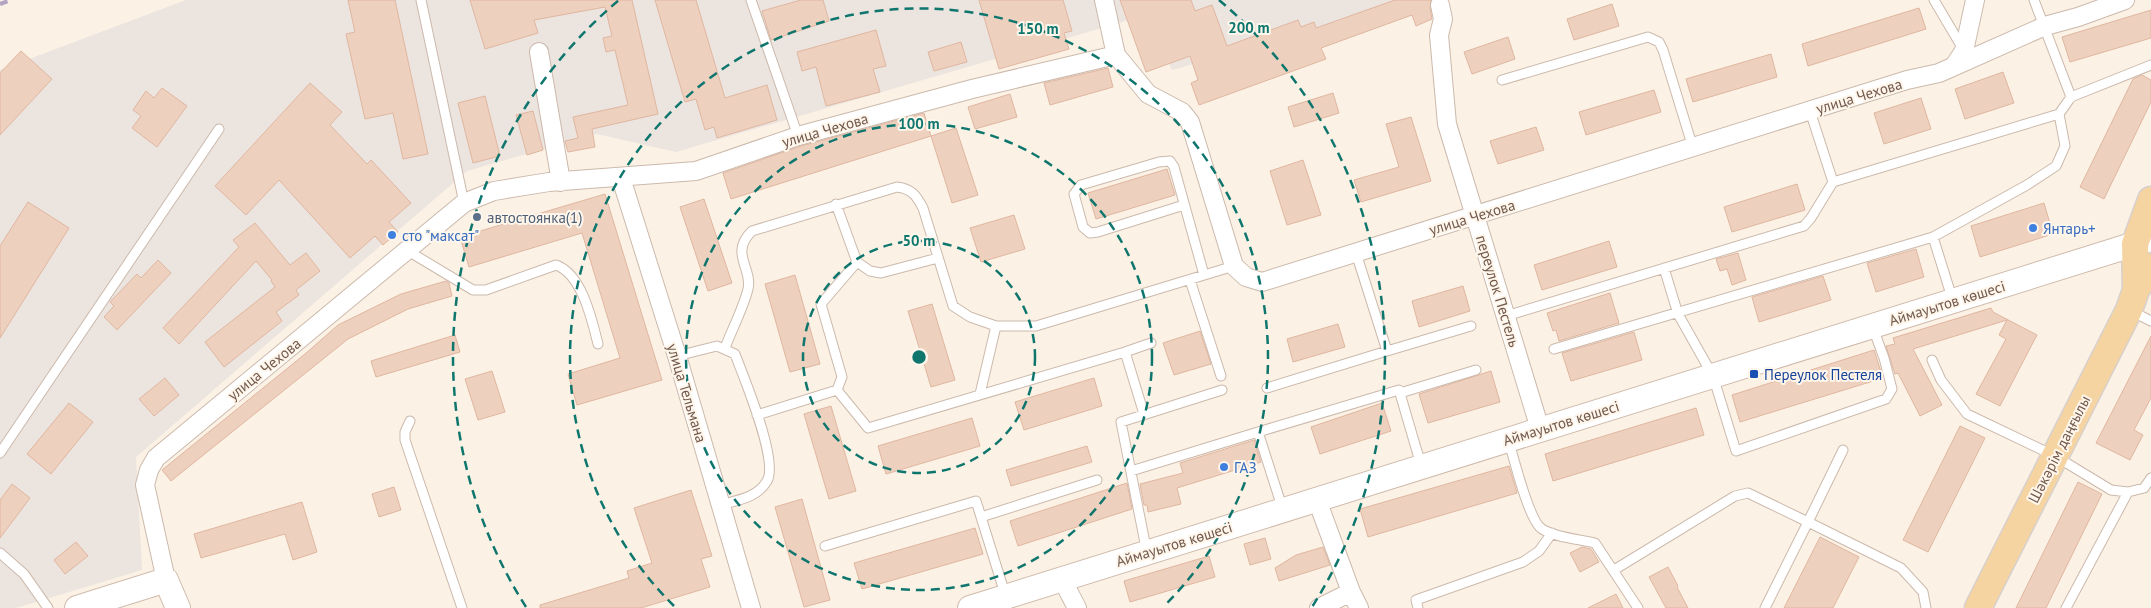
<svg xmlns="http://www.w3.org/2000/svg" width="2151" height="608" viewBox="0 0 2151 608" font-family="'PT Sans',sans-serif">
<rect width="100%" height="100%" fill="#fbf2e5"/>
<!-- industrial -->
<path fill="#ebe4df" d="M186,0H1427L1172,70L1146,15L676,152L597,134L467,171L136,457L142,570L16,608H0V70Z"/>
<!-- building -->
<path fill="#eed0be" stroke="#e0b6a0" d="M348,0H395L428,154L403,159L393,113L365,119L346,34L355,32Z
M470,0H632L658,114L592,129L595,147L568,152L565,141L578,138L573,117L628,105L615,50L606,52L603,38L612,36L605,7L534,20L538,33L485,49Z
M655,0H696L725,98L767,85L777,120L717,138L714,127L705,130L696,99L685,102Z
M801,0H823L829,21L771,40L762,11Z
M979,0H1063L1072,31L1064,33L1069,49L999,69Z
M1120,0H1191L1195,11L1212,5L1227,46L1298,20L1301,27L1314,22L1316,28L1395,0H1431L1430,7L1432,19L1416,26L1412,15L1321,48L1326,59L1199,105L1191,83L1198,80L1190,56L1146,72Z
M1612,4L1619,26L1574,40L1567,19Z
M1919,8L1926,29L1808,66L1802,44Z
M2151,10V38L2070,62L2062,37Z
M876,30L886,66L873,69L880,92L826,106L816,67L802,71L797,52Z
M1508,37L1515,59L1472,74L1464,52Z
M961,42L967,62L934,71L928,52Z
M21,51L52,79L0,135V73Z
M1771,54L1777,77L1693,102L1686,79Z
M1108,68L1113,87L1050,105L1044,83Z
M2003,72L2014,103L1965,119L1955,89Z
M2142,75L2151,80V102L2104,199L2080,187L2133,79Z
M310,83L342,112L330,125L367,164L371,160L411,203L389,222L398,232L383,245L375,236L350,258L279,180L246,215L215,186Z
M162,88L187,106L157,147L132,128L141,116L133,110L146,91L154,98Z
M1654,90L1661,112L1586,135L1579,112Z
M1333,93L1339,113L1294,127L1288,107Z
M1010,94L1017,117L975,129L968,107Z
M485,96L500,156L473,163L458,103Z
M1921,98L1931,129L1884,144L1874,113Z
M533,111L543,150L527,155L516,115Z
M924,113L931,136L731,199L723,173L801,146Z
M1411,117L1431,181L1361,202L1354,180L1399,167L1386,124Z
M1536,127L1544,150L1498,164L1490,141Z
M956,128L978,195L952,203L931,136Z
M1303,160L1321,215L1287,225L1270,171Z
M1167,169L1175,195L1096,219L1088,193Z
M1797,184L1805,210L1732,232L1724,207Z
M605,194L662,380L577,405L568,374L620,358L582,233L469,267L460,237Z
M704,199L732,283L708,291L680,207Z
M28,202L69,228L0,338V246Z
M2044,203L2053,234L1980,257L1971,226Z
M1014,215L1025,249L981,262L970,228Z
M255,223L290,265L306,253L320,271L296,290L299,295L276,312L282,321L224,367L205,342L275,287L271,281L272,280L256,261L179,344L163,328L239,247L233,240Z
M1609,241L1617,267L1542,290L1534,265Z
M1916,249L1924,277L1876,292L1867,263Z
M1738,253L1746,280L1732,285L1727,269L1720,271L1716,259Z
M158,260L171,273L117,330L104,317L114,306L110,302L137,274L141,278Z
M795,275L820,364L790,372L765,284Z
M1823,276L1831,300L1759,322L1752,297Z
M446,281L449,283L452,296L408,309L348,339L171,481L162,470L305,354L338,325L401,294Z
M1463,286L1470,311L1419,327L1412,301Z
M1610,293L1619,323L1559,341L1556,330L1553,331L1547,313Z
M932,304L955,380L931,387L908,311Z
M1991,308L1993,312L2037,335L2000,406L1976,394L2006,339L1999,335L2007,320L1913,349L1942,405L1920,416L1898,373L1895,374L1886,346L1895,344L1893,338Z
M1338,324L1345,347L1293,362L1287,339Z
M1200,331L1211,364L1174,375L1163,343Z
M1634,332L1642,360L1571,381L1562,353Z
M455,335L460,352L376,377L371,361Z
M2151,336V398L2134,430L2143,435L2130,460L2096,443Z
M1874,350L1883,378L1740,422L1732,395Z
M492,371L505,412L478,420L465,379Z
M1491,371L1500,402L1428,423L1419,394Z
M165,378L179,395L154,416L139,399Z
M1094,378L1102,406L1024,430L1015,402Z
M69,403L93,422L51,474L27,454Z
M1382,403L1391,431L1320,454L1311,427Z
M831,406L856,491L829,499L804,414Z
M1696,408L1704,435L1553,481L1545,454Z
M972,418L980,446L886,474L878,446Z
M1960,426L1985,438L1928,552L1903,540Z
M1254,440L1261,462L1177,488L1181,504L1148,512L1147,505H1144L1140,484L1183,473L1180,463Z
M1087,446L1092,462L1011,486L1006,470Z
M1509,466L1517,493L1368,537L1360,509Z
M2078,482L2102,494L2046,608H2016Z
M1127,483L1132,509L1018,546L1010,521Z
M12,484L30,498L0,538V500Z
M394,487L401,510L379,517L372,494Z
M691,490L712,556L701,559L710,587L641,608H540V605L629,578L627,571L652,563L634,508Z
M802,499L830,600L804,607L775,507Z
M302,502L317,552L293,560L285,534L201,558L194,534Z
M975,528L983,554L862,589L854,563Z
M1820,537L1859,557L1833,608H1784Z
M1265,538L1271,559L1250,565L1244,544Z
M76,542L88,556L65,574L54,560Z
M1323,547L1330,565L1279,581L1275,568L1296,555Z
M1582,547L1591,549L1599,562L1580,572L1570,553Z
M1209,556L1215,577L1130,602L1124,581Z
M1668,567L1678,586L1677,587L1688,608H1666L1649,577Z
M1616,594L1623,608H1588Z"/>
<g fill="none" stroke-linecap="round" stroke-linejoin="round">
<defs>
<path id="lane" d="M421,0L464,203
M751,0L798,136
M1934,0L1963,49
M1502,80L1648,37L1659,42L1663,50L1693,148
M2071,97L2151,65
M1810,111L1833,182
M836,204L857,262
M1184,205L1098,232L1090,233L1083,227L1074,194L1081,185L1159,162L1170,161L1174,167L1204,275
M1933,237L1953,301
M408,251L473,290H486L556,265C582,274 592,320 598,344
M1356,253L1387,351L1471,326
M1664,268L1678,314L1713,376L1736,451L1886,399L1892,389L1884,358L1873,328
M1190,280L1221,376
M2131,311L2151,321
M1506,316L1804,226L1811,218L1833,182L2059,114L2071,97L2034,0
M725,348C732,329 743,309 748,289C753,269 729,253 752,231L897,187C912,189 916,195 923,208L953,306L970,317L996,326H1036L1234,266
M1554,349L1933,237L2027,185L2056,166L2065,146L2059,114
M677,356L717,346L735,354C744,378 779,461 767,481C757,498 738,500 720,505
M1932,360L1941,380L1967,414L2055,456L2111,490L2128,492L2144,488L2151,478
M1267,388L1387,351
M837,390L842,377L821,304L857,262L870,271L881,273L938,258
M1400,393L1476,370
M980,394L996,326
M1144,414L1125,352L1151,343
M757,415L837,390L868,428L1125,352
M410,421L405,432V440L462,608
M1509,442C1514,459 1529,521 1542,529C1557,538 1579,539 1595,543L1638,608
M0,453L219,129
M1131,471L1258,432
M1283,510L1258,432L1399,390L1421,465
M981,517L1097,480
M825,546L976,501L1006,597
M0,553L24,574L48,608
M1147,553L1121,422L1222,390
M1614,570L1735,496L1748,493L1808,522L1843,450
M1418,608L1416,600L1523,562L1539,551L1552,533
M1765,608L1808,522L1901,568L1923,592L1926,608
M2066,608L2128,492"/>
<path id="street" d="M1104,0L1116,55L1148,94L1182,112L1190,122L1234,266L1246,277L1262,282L1907,80L1939,73L2045,26L2078,17L2125,0
M1440,5L1443,19L1439,35L1447,124L1540,429
M539,52L561,182
M1954,66L1964,51L1975,0
M621,178L677,356L751,608
M1317,500L1351,592L1359,608
M1062,579L1077,608
M166,580L145,485L149,470L156,458L464,203L494,191L549,182L696,171L798,136L972,89L1116,55
M1319,608L1351,592"/>
<path id="secondary" d="M77,608L166,580L178,608
M970,608L2151,239"/>
<path id="primary" d="M2136,290L2135,244L2151,200
M1978,608L2129,310L2136,290L2151,267"/>
</defs>
<!-- lane casing -->
<use href="#lane" stroke="#ccb9ac" stroke-width="11"/>
<!-- street casing -->
<use href="#street" stroke="#ccb9ac" stroke-width="20"/>
<!-- secondary casing -->
<use href="#secondary" stroke="#d0bbac" stroke-width="26"/>
<!-- primary casing -->
<use href="#primary" stroke="#d8d0cd" stroke-width="29"/>
<!-- lane -->
<use href="#lane" stroke="#fff" stroke-width="9"/>
<!-- street -->
<use href="#street" stroke="#fff" stroke-width="18"/>
<!-- secondary -->
<use href="#secondary" stroke="#fff" stroke-width="24"/>
<!-- primary -->
<use href="#primary" stroke="#f5d4a1" stroke-width="26"/>
<!-- rail -->
<path stroke="#b4a4c3" stroke-width="4" stroke-dasharray="8 5" stroke-linecap="butt" d="M0,4L11,0"/>
</g>
<!-- distance rings -->
<g fill="none" stroke="#0f766e" stroke-width="2.5" stroke-dasharray="9 6">
<circle cx="919" cy="357" r="116"/>
<circle cx="919" cy="357" r="233"/>
<path d="M674 606A349 349 0 1 1 1164 606"/>
<path d="M526 607A466 466 0 0 1 619 0M1219 0A466 466 0 0 1 1312 607"/>
</g>
<!-- markers -->
<circle fill="#5c6f8a" stroke="#fef6eb" stroke-width="2" cx="477" cy="217" r="5"/>
<g fill="#3f7fe0" stroke="#fef6eb" stroke-width="2">
<circle cx="2033" cy="228" r="5"/>
<circle cx="392" cy="235" r="5"/>
<circle cx="1224" cy="467" r="5"/>
</g>
<rect fill="#1a4fb4" stroke="#fef6eb" stroke-width="2" x="1749" y="369" width="10" height="10" rx="2.5"/>
<g text-anchor="middle" dominant-baseline="central" stroke-width="4" stroke-linejoin="round" paint-order="stroke">
<!-- street labels -->
<g font-size="15" fill="#72584c" stroke="#fef6eb">
<text transform="translate(1859 96) rotate(-17)">улица Чехова</text>
<text transform="translate(825 130) rotate(-16)">улица Чехова</text>
<text transform="translate(1472 217) rotate(-17)">улица Чехова</text>
<text transform="translate(1498 291) rotate(73)">переулок Пестель</text>
<text transform="translate(1947 303) rotate(-17)">Аймауытов көшесі</text>
<text transform="translate(264 369) rotate(-39)">улица Чехова</text>
<text transform="translate(687 393) rotate(73)">улица Тельмана</text>
<text transform="translate(1561 423) rotate(-17)">Аймауытов көшесі</text>
<text transform="translate(2059 449) rotate(-63)">Шәкәрім даңғылы</text>
<text transform="translate(1174 544) rotate(-17)">Аймауытов көшесі</text>
</g>
<!-- service labels -->
<g font-size="15" fill="#4e5e75" stroke="#fef6eb" text-anchor="start">
<text x="487" y="217">автостоянка(1)</text>
</g>
<!-- shop labels -->
<g font-size="15" fill="#366cbe" stroke="#fef6eb" text-anchor="start">
<text x="2043" y="228">Янтарь+</text>
<text x="402" y="235">сто "максат"</text>
<text x="1234" y="467">ГАЗ</text>
</g>
<!-- transit labels -->
<g font-size="15" fill="#164399" stroke="#fef6eb" text-anchor="start">
<text x="1764" y="374">Переулок Пестеля</text>
</g>
</g>
<circle cx="919" cy="357" r="8" fill="#0f766e" stroke="#fef6eb" stroke-width="2.5"/>
<g font-size="15" text-anchor="middle" font-weight="bold" fill="#0f766e" stroke="#fef6eb" stroke-width="4" stroke-linejoin="round" paint-order="stroke">
<text x="1249" y="33">200 m</text>
<text x="1038" y="34">150 m</text>
<text x="919" y="129">100 m</text>
<text x="919" y="246">50 m</text>
</g>
</svg>
